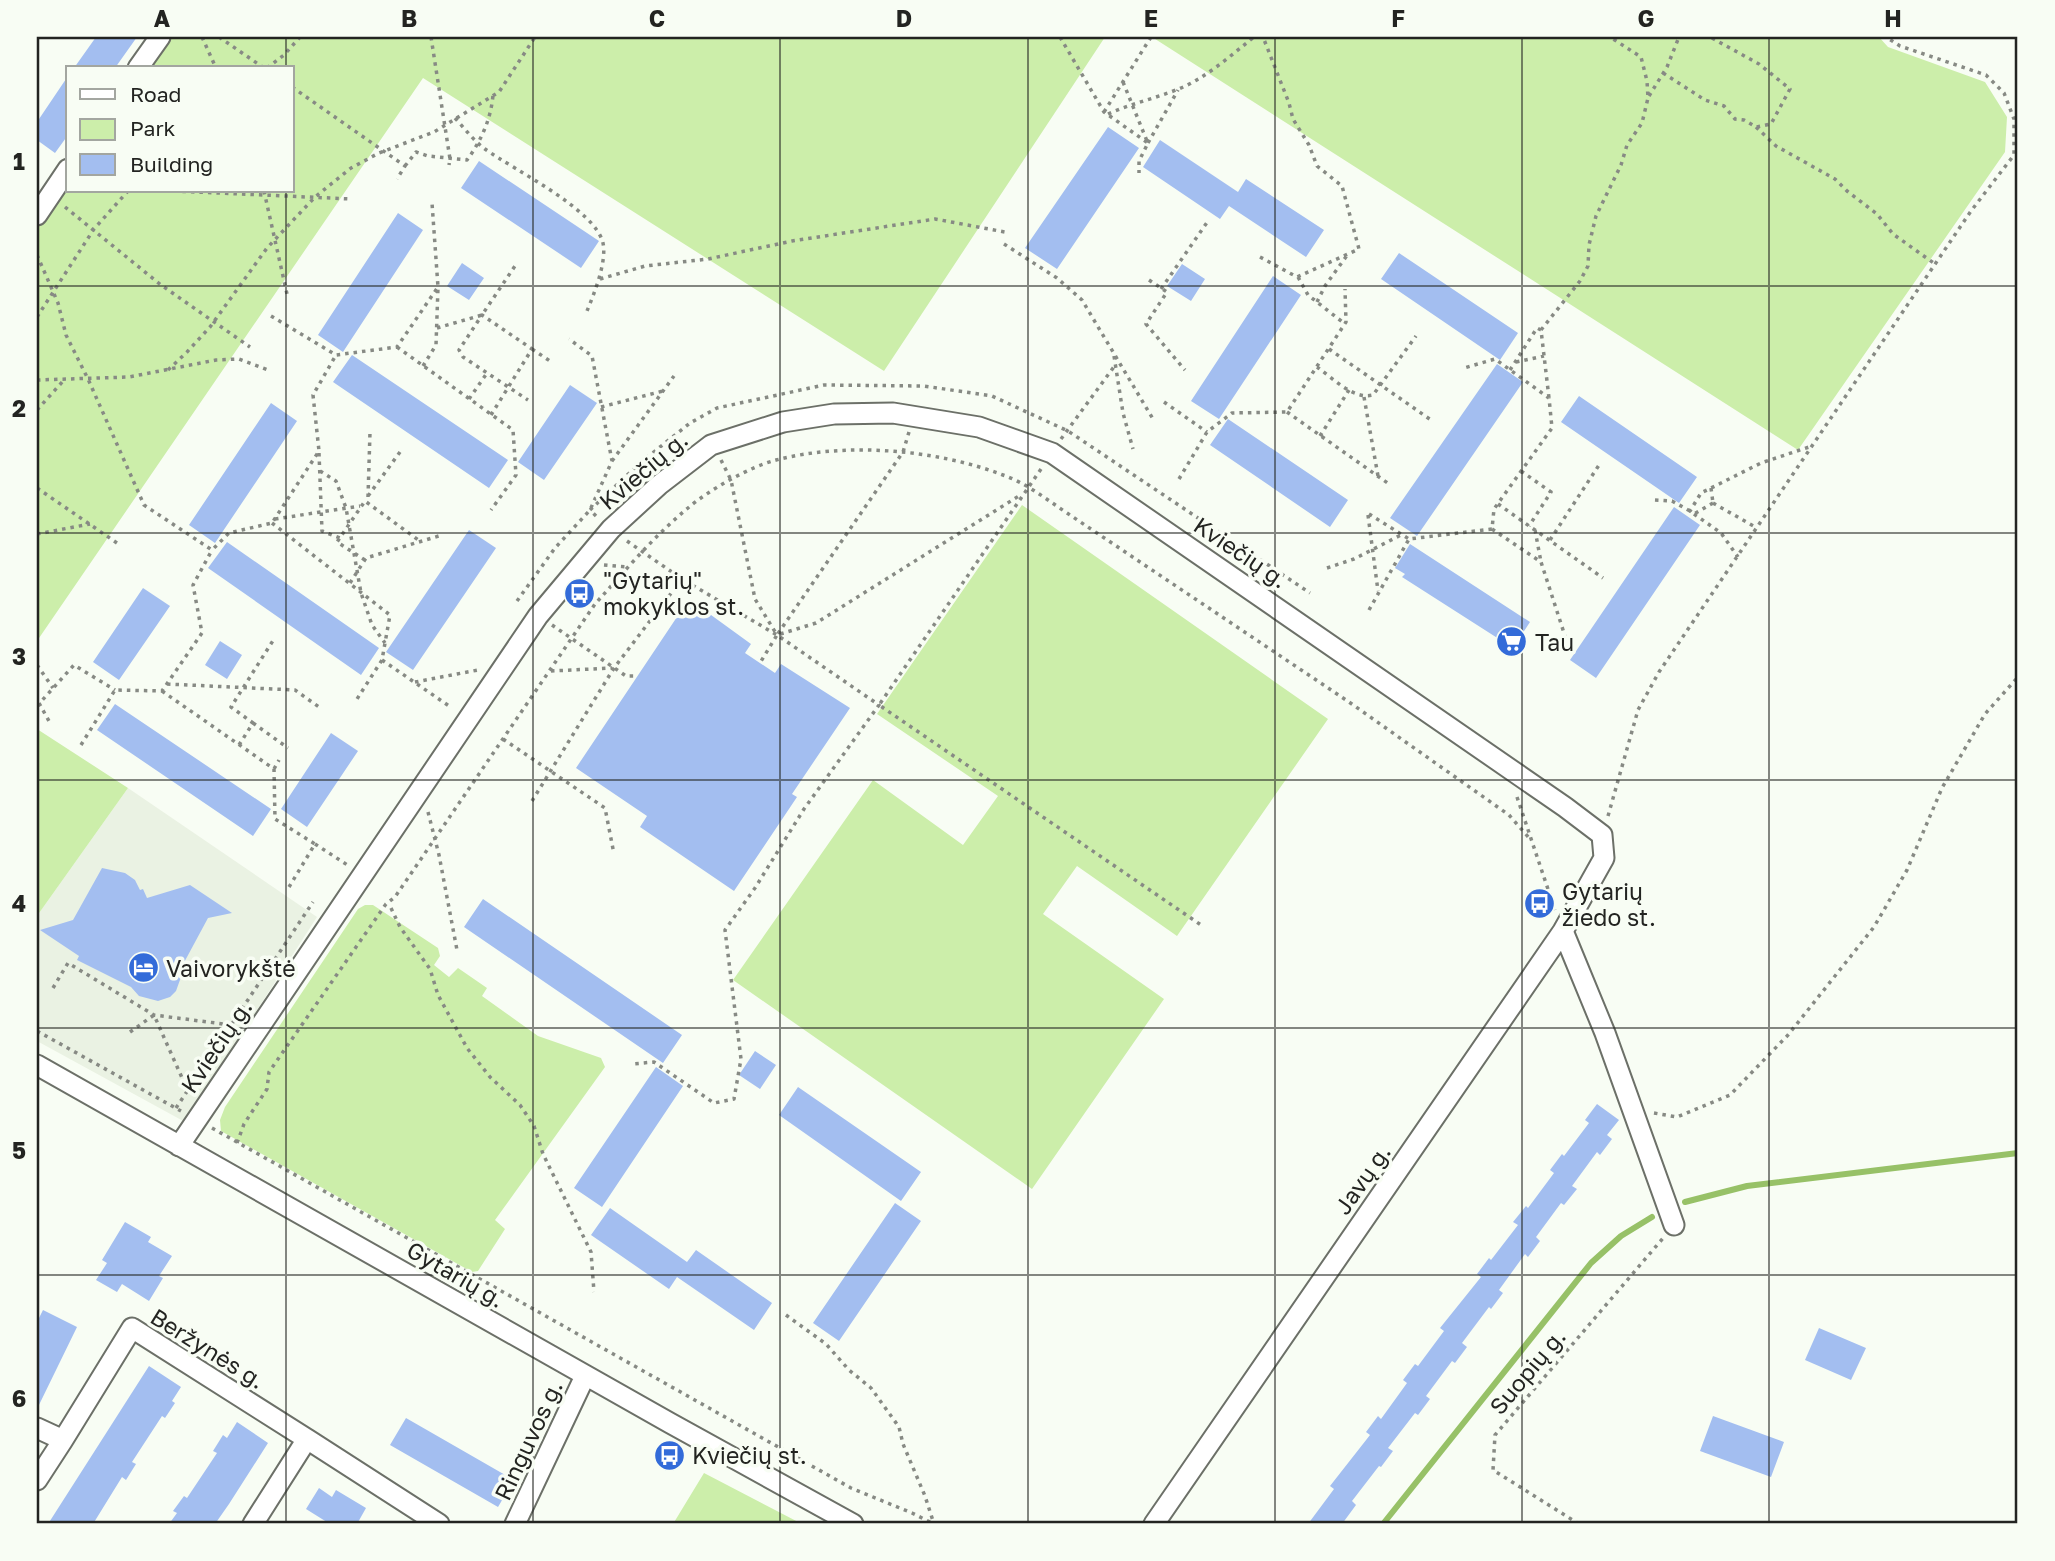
<svg xmlns="http://www.w3.org/2000/svg" width="2055" height="1561" viewBox="0 0 2055 1561" font-family="'Golos Text',sans-serif">
<rect width="100%" height="100%" fill="#f8fdf4"/>
<!-- built -->
<path fill="#eaf2e3" d="M128,788L317,917L185,1122L37,1041V916Z"/>
<!-- green -->
<path fill="#cea" d="M160,37H1105L884,371L423,78L37,641V215L68,169V191H292V68H138Z
M1152,37H1879L1888,47L1985,82L2007,117L2005,152L1798,450Z
M1022,505L1328,719L1177,936L1077,866L1043,914L1164,999L1032,1189L733,980L873,780L963,845L998,796L877,714Z
M37,729L128,788L37,916Z
M365,905H373L438,948L440,956L434,965L449,977L458,968L487,988L482,996L538,1036L601,1058L605,1067L495,1220L505,1229L478,1271L472,1272L221,1131L220,1120L225,1107L358,909Z
M704,1473L802,1524H673Z"/>
<g fill="none" stroke-linecap="round" stroke-linejoin="round">
<!-- stream -->
<path stroke="#97c167" stroke-width="6" d="M1685,1202L1747,1186L2018,1153
M1383,1524L1591,1263L1621,1236L1652,1217"/>
</g>
<!-- building -->
<path fill="#a3bef0" d="M96,37H137L115,68H74Z
M68,76V135L55,153L37,140V122Z
M1108,127L1139,148L1057,269L1025,248Z
M1160,140L1238,192L1246,179L1324,230L1306,257L1229,206L1220,219L1143,167Z
M479,161L599,241L581,268L461,188Z
M398,213L423,230L343,352L318,335Z
M1399,253L1518,333L1500,360L1381,279Z
M462,263L484,278L469,300L447,286Z
M1182,264L1205,279L1191,301L1167,286Z
M1273,276L1301,295L1219,419L1191,401Z
M352,355L508,460L489,488L333,382Z
M1497,364L1523,382L1417,536L1390,518Z
M570,385L597,403L544,480L518,462Z
M1579,396L1697,477L1679,503L1561,422Z
M271,403L297,421L215,543L189,525Z
M1228,419L1348,500L1330,527L1210,445Z
M1674,507L1700,525L1596,678L1570,660Z
M469,530L496,548L413,670L386,652Z
M227,542L379,648L361,675L208,568Z
M1410,544L1530,622L1513,648L1402,577L1405,574L1395,568Z
M143,588L170,606L119,680L93,662Z
M689,599L751,644L745,653L775,673L781,664L850,708L792,794L797,797L734,891L640,827L647,816L576,768Z
M220,641L242,655L227,679L205,665Z
M115,704L271,809L253,836L97,730Z
M331,733L358,751L307,827L281,809Z
M102,868L125,873L135,880L140,890L143,889L147,898L190,885L232,913L208,918L180,970L181,977L176,991L170,997L158,1001L139,996L131,987L77,960L79,956L40,930L73,920Z
M483,899L682,1035L663,1063L464,927Z
M755,1051L776,1065L760,1089L739,1075Z
M656,1067L683,1086L602,1207L574,1188Z
M798,1087L921,1172L901,1201L779,1115Z
M1597,1104L1619,1120L1607,1135L1612,1139L1600,1155L1597,1152L1572,1186L1577,1189L1564,1205L1561,1203L1536,1237L1540,1241L1528,1257L1525,1254L1499,1290L1503,1293L1491,1309L1489,1307L1462,1343L1467,1347L1455,1363L1452,1361L1426,1396L1430,1399L1418,1415L1415,1413L1388,1448L1393,1451L1381,1467L1379,1466L1352,1501L1356,1505L1342,1524H1308L1334,1489L1330,1486L1370,1435L1366,1432L1378,1416L1381,1419L1407,1383L1403,1380L1415,1364L1418,1366L1444,1331L1440,1328L1481,1277L1477,1274L1489,1258L1491,1260L1518,1225L1513,1222L1526,1206L1528,1208L1554,1173L1550,1170L1562,1154L1564,1156L1589,1123L1585,1120Z
M895,1203L921,1221L839,1341L813,1323Z
M610,1208L687,1262L696,1250L772,1303L754,1330L677,1277L669,1289L591,1235Z
M125,1222L151,1237L148,1242L172,1256L159,1276L163,1278L149,1301L122,1284L117,1292L96,1280L107,1263L102,1260Z
M43,1310L77,1327L37,1409V1322Z
M1819,1328L1866,1348L1851,1380L1805,1360Z
M149,1366L181,1387L172,1401L175,1403L165,1418L162,1416L132,1462L136,1464L126,1480L122,1477L93,1524H48Z
M1713,1416L1784,1442L1771,1477L1700,1451Z
M406,1418L514,1480L498,1507L390,1445Z
M237,1422L268,1443L229,1504L215,1524H169L177,1513L173,1511L184,1496L187,1498L217,1453L213,1451L223,1435L227,1438Z
M319,1488L332,1497L336,1490L366,1508L357,1524H330L306,1509Z"/>
<g fill="none" stroke-linecap="round" stroke-linejoin="round">
<defs>
<path id="minor" d="M138,68L160,37
M37,215L68,169
M1563,931L1605,1033L1674,1225
M37,1065L670,1423L853,1524
M179,1146L538,616L611,529L659,485L711,445L783,422L834,414L893,413L979,427L1052,453L1565,807L1602,835L1604,858L1563,931L1154,1524
M37,1428L63,1440L132,1328L307,1439L253,1524
M307,1439L439,1524
M37,1480L63,1440
M515,1524L585,1376"/>
</defs>
<!-- minor casing -->
<use href="#minor" stroke="#6c7068" stroke-width="23"/>
<!-- path -->
<path stroke="#878a84" stroke-width="3.5" stroke-dasharray="3.5 5" stroke-linecap="butt" d="M202,37L216,68
M219,37L264,68
M431,37L450,159L449,165
M1060,37L1104,112L1148,143L1139,161V173
M267,68L284,55L300,37
M1663,73L1705,100L1724,106L1735,119L1744,120L1756,127L1771,124L1790,89L1759,64L1710,37
M1123,82L1147,141
M292,87L405,166L397,179
M1649,96L1667,67L1679,37
M1104,112L1151,37
M1108,114C1130,104 1153,99 1176,90C1205,79 1230,56 1254,37
M455,118C465,129 474,141 485,149C514,170 595,209 603,243C607,262 594,294 587,311
M1756,127L1776,146L1835,179L1847,191L1877,214L1893,234L1935,264
M1148,143L1178,90
M405,166L416,152L428,156L467,160C481,141 491,119 493,95
M174,191L352,199
M264,191L287,294
M65,207L161,285L250,347
M1004,244L1057,278L1082,300L1153,419
M37,255L58,303L66,335L88,379L144,505L212,550L229,533L272,523L319,451L313,395L336,355
M1260,257L1297,277L1359,249L1342,186L1317,166L1309,145L1293,119L1289,103L1263,37
M1298,277L1308,295L1345,324
M600,279L645,266L708,259L792,241L935,219L1005,232
M1149,280L1167,292L1146,324L1185,370
M1161,289L1208,221
M1317,302L1325,286L1348,254
M271,316L336,355L397,347L438,287L432,203
M37,317L94,229L128,191
M437,328L482,315L517,263
M1541,330L1580,281L1588,266L1589,245L1596,216L1621,165L1627,145L1642,123L1648,98L1647,81L1641,57L1610,37
M397,347L513,430L516,475L491,510
M532,349L553,363
M1329,349L1431,420
M1114,356L1123,413L1133,449
M1516,362L1544,356
M423,366L436,345L438,287
M1317,367C1333,378 1353,400 1373,395L1416,336
M168,370L187,352L210,327L267,248L315,197L351,168L379,153L434,132L499,92L535,37
M1510,370L1537,328L1541,330L1549,398
M37,380L129,377L216,360L239,359L271,371
M1364,397L1378,476
M469,399L487,373
M1164,402L1207,432
M601,407L663,391
M37,410L64,380
M1287,412L1389,484
M491,415L532,349L482,315L459,350L463,357L528,400
M909,432L903,452L777,635L816,623L1022,494
M1320,436L1349,390
M1061,439L1116,364
M319,453L322,531L340,538
M721,460L731,480L755,599L777,635L760,663
M612,461L674,376
M1041,469L879,705L1201,925
M320,471L336,481L346,508L361,593L372,625L385,643
M1521,471L1551,492L1529,526
M1179,479L1207,432L1232,413L1287,412L1346,322L1345,289
M37,488L117,543
M1711,488L1713,503
M368,496L400,452
M368,497L370,432
M1655,500L1672,501L1690,511
M1713,503L1694,514L1690,511L1701,493L1761,463L1809,447
M1713,503L1757,528
M1498,504L1603,578
M1369,514L1409,539
M1694,514L1721,533L1738,557
M1368,515L1378,591
M596,516L590,510L640,463L690,423L717,408L824,385L924,386L992,396L1068,431L1310,593
M275,519L360,506
M272,523L390,615L382,660L357,699
M1492,529L1541,562L1565,636
M1535,530L1541,562
M37,534L90,524
M1550,540L1601,462
M627,541L682,579
M365,560L337,542L365,501L421,542
M604,565L628,567
M1327,568L1354,559L1401,535
M350,583L366,558L442,535
M517,601L555,548L590,510L612,461L592,356L569,339
M1369,610L1409,539L1492,529L1494,509L1552,428L1549,398L1495,359L1464,368
M552,625L626,676H637
M382,660L452,708
M37,665L53,688
M551,671L612,668
M415,682L478,670
M167,684L295,690L319,707
M162,691L274,769L275,819L315,844L289,887
M39,703L50,723
M37,706L74,665L115,690
M253,723L288,748
M503,739L605,808L614,854
M81,745L115,690L162,691L202,633L193,585L212,550
M239,745L253,723L231,707L274,639
M274,769L279,760
M1517,797L1555,910
M532,801L614,668L682,579L777,635L879,705L804,809L755,888L725,930L741,1059L734,1099L714,1103L654,1062L632,1064
M428,812L439,855L457,950
M1608,816L1638,710L1659,672L1971,211L2014,155V119L2004,93L1986,75L1900,46L1886,37
M315,844L349,866
M391,908L400,927L430,969L438,995L467,1048L490,1077L520,1105L534,1126L543,1154L591,1252L594,1292
M53,988L68,963L154,1015L231,1025
M37,1031L181,1111
M130,1032L154,1015L187,1089
M176,1108L313,902
M1654,1113L1677,1117L1730,1095L1788,1035L1874,927L1907,870L1942,788L1985,714L2018,677
M212,1128L851,1488L912,1513L934,1524
M237,1143L244,1124L267,1089L269,1072L386,904L395,897L595,604C624,572 654,536 688,508C709,490 749,467 776,460C846,442 935,449 1003,475C1026,483 1046,499 1067,513L1349,702L1509,815L1530,839
M786,1315L826,1344L849,1370L871,1388L899,1427L903,1444L925,1496L934,1524
M1579,1524L1493,1470L1495,1435L1664,1237"/>
<!-- minor -->
<use href="#minor" stroke="#fff" stroke-width="19"/>
</g>
<!-- grid -->
<path fill="none" stroke="#232421" stroke-width="2" stroke-opacity="0.55" d="M286,37V68M533,37V1524M780,37V1524M1028,37V1524M1275,37V1524M1522,37V1524M1769,37V1524M286,191V1524M37,286H2018M37,533H2018M37,780H2018M37,1028H2018M37,1275H2018"/>
<!-- icons -->
<defs>
<symbol id="bus-disc" viewBox="-11 -11 22 22"><circle r="9.5" fill="#336bd9" stroke="#f8fdf4"/><path d="M-5-6H5V4H4V6H2V4H-2V6H-4V4H-5ZM-3.5-4V0h7V-4ZM-3.5 1.2v1.5H-2V1.2ZM2 1.2v1.5H3.5V1.2Z" fill="#fff"/></symbol>
<symbol id="supermarket-disc" viewBox="-11 -11 22 22"><circle r="9.5" fill="#336bd9" stroke="#f8fdf4"/><path d="M-6-5.5h2.5l.6 2H6L4.5 2H-2.5L-4.4-4H-6ZM-1.5 3.2a1.3 1.3 0 1 0 .1 0ZM3 3.2a1.3 1.3 0 1 0 .1 0Z" fill="#fff"/></symbol>
<symbol id="hotel-disc" viewBox="-11 -11 22 22"><circle r="9.5" fill="#336bd9" stroke="#f8fdf4"/><path d="M-6-4.5h1.5V1H6V5H4.5V3h-9V5H-6ZM-4 0a1.8 1.8 0 1 1 3.6 0ZM.5 0V-2.5h3Q6-2.5 6 0Z" fill="#fff"/></symbol>
</defs>
<g fill-rule="evenodd">
<use href="#bus-disc" x="562" y="576" width="35" height="35"/>
<use href="#supermarket-disc" x="1494" y="624" width="35" height="35"/>
<use href="#bus-disc" x="1522" y="886" width="35" height="35"/>
<use href="#hotel-disc" x="126" y="950" width="35" height="35"/>
<use href="#bus-disc" x="652" y="1438" width="35" height="35"/>
</g>
<g text-anchor="middle" dominant-baseline="central" stroke-width="7" stroke-linejoin="round" paint-order="stroke">
<!-- street labels -->
<g font-size="23" fill="#232421" stroke="#f8fdf4">
<text transform="translate(643 470) rotate(-40)">Kviečių g.</text>
<text transform="translate(1241 552) rotate(34)">Kviečių g.</text>
<text transform="translate(216 1046) rotate(-56)">Kviečių g.</text>
<text transform="translate(1362 1179) rotate(-55)">Javų g.</text>
<text transform="translate(456 1274) rotate(30)">Gytarių g.</text>
<text transform="translate(208 1348) rotate(32)">Beržynės g.</text>
<text transform="translate(1527 1371) rotate(-50)">Suopių g.</text>
<text transform="translate(528 1440) rotate(-65)">Ringuvos g.</text>
</g>
<!-- poi labels -->
<g font-size="23" fill="#232421" stroke="#f8fdf4" text-anchor="start">
<text x="603" y="580">"Gytarių"<tspan x="603" dy="26">mokyklos st.</tspan></text>
<text x="1535" y="642">Tau</text>
<text x="1562" y="891">Gytarių<tspan x="1562" dy="26">žiedo st.</tspan></text>
<text x="166" y="968">Vaivorykštė</text>
<text x="692" y="1455">Kviečių st.</text>
</g>
</g>
<!-- border -->
<rect width="2055" height="1561" fill="none" stroke="#f8fdf4" stroke-width="77"/>
<!-- legend -->
<rect x="66" y="66" width="228" height="126" fill="#f8fdf4" stroke="#a3a6a0" stroke-width="2"/>
<rect x="80" y="89" width="35" height="10" fill="#ffffff" stroke="#a3a6a0" stroke-width="2"/>
<text x="130" y="102" font-size="21" fill="#232421">Road</text>
<rect x="80" y="119" width="35" height="21" fill="#cceeaa" stroke="#a3a6a0" stroke-width="2"/>
<text x="130" y="136" font-size="21" fill="#232421">Park</text>
<rect x="80" y="154" width="35" height="21" fill="#a3bef0" stroke="#a3a6a0" stroke-width="2"/>
<text x="130" y="172" font-size="21" fill="#232421">Building</text>
<rect x="38" y="38" width="1978" height="1484" fill="none" stroke="#232421" stroke-width="2.5"/>
<g font-size="23" text-anchor="middle" font-weight="bold" fill="#232421">
<text x="162" y="27">A</text>
<text x="409" y="27">B</text>
<text x="657" y="27">C</text>
<text x="904" y="27">D</text>
<text x="1151" y="27">E</text>
<text x="1398" y="27">F</text>
<text x="1646" y="27">G</text>
<text x="1893" y="27">H</text>
<text x="19" y="170">1</text>
<text x="19" y="417">2</text>
<text x="19" y="665">3</text>
<text x="19" y="912">4</text>
<text x="19" y="1159">5</text>
<text x="19" y="1407">6</text>
</g>
</svg>
